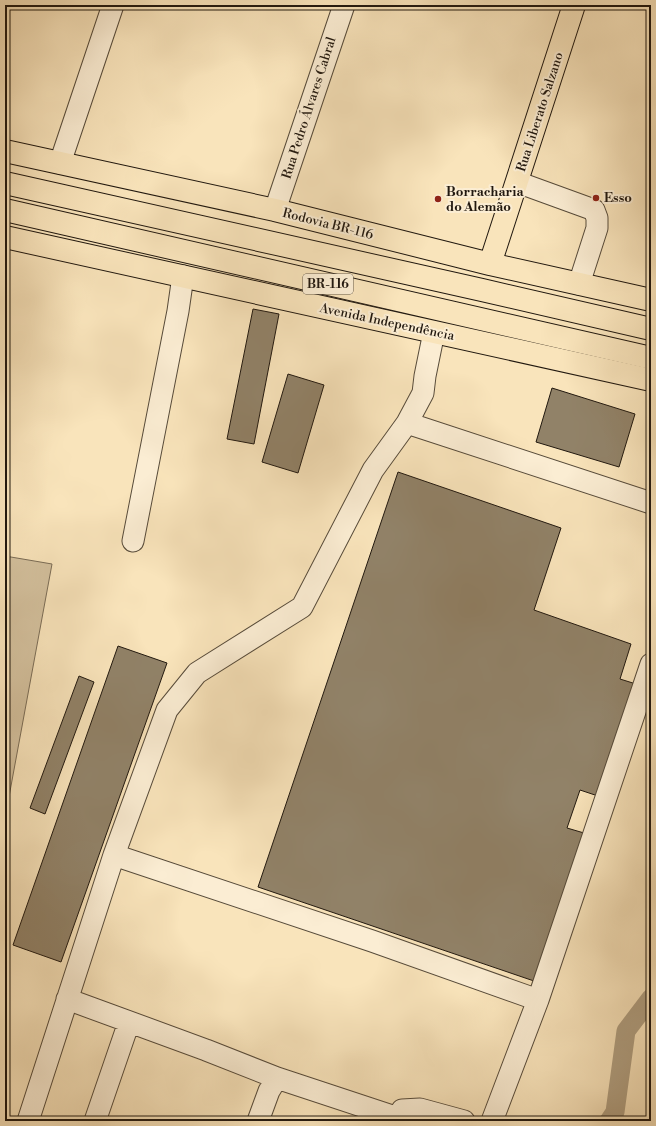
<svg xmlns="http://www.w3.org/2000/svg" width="656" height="1126" viewBox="0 0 656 1126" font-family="'Libre Bodoni',serif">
<rect width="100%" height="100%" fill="#f9e4bb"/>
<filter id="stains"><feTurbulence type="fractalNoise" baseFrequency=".005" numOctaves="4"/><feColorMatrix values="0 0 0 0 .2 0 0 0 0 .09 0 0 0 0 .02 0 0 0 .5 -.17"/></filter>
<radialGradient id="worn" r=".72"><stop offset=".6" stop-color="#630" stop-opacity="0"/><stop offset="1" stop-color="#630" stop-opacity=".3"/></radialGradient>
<!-- green -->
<path fill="#d4c19e" stroke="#7a6c56" d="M5,556L52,564L6,813L5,812Z"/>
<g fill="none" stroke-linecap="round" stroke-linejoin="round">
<!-- canal -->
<path stroke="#b09f81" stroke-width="19" d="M609,1121L615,1112L626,1031L651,998"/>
</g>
<!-- building -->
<path fill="#918268" stroke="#21180f" d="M253,309L279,314L254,444L227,439Z
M288,374L324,385L298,473L262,462Z
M552,388L635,414L619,467L536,442Z
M398,472L561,528L534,610L631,644L620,679L636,684L598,796L580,790L567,828L584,833L534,981L258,887Z
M118,646L167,663L61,962L13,945Z
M79,676L94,682L45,814L30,808Z"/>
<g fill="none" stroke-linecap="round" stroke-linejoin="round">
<defs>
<path id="minor" d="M60,163L113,5
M517,182L594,210L597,218V228L579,284
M275,210L344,5
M434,332L425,376L423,393L407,423L651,503
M407,423L373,470L302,607L197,673L167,710L114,855L372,941L538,1000L492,1121
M133,541L178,311L183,276
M67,999L206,1050L277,1078L269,1091L258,1121
M538,1000L651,664
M277,1078L398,1118
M28,1121L114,855
M95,1121L129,1022
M396,1121L402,1110L420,1109L464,1121"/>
<path id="major" d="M5,151L275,210L490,264L651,300
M5,237L651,380
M490,264L574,5"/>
<path id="highway" d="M5,183L482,290L651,329
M5,210L651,358"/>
</defs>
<!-- minor casing -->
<use href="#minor" stroke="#574b3a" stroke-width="23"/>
<!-- major casing -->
<use href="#major" stroke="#21180f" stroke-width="24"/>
<!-- highway casing -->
<use href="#highway" stroke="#21180f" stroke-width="24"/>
<!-- minor -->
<use href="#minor" stroke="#fbedd3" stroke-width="21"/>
<!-- major -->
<use href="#major" stroke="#f9e4bb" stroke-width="22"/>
<!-- highway -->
<use href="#highway" stroke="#f9e4bb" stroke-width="22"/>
</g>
<!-- markers -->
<g fill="#8f2418" stroke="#fbedd3" stroke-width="1.5">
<circle cx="596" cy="198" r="4"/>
<circle cx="438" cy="199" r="4"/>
</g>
<g text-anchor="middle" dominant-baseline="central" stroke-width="4" stroke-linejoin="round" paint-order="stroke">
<!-- shield labels -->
<rect fill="#fbedd3" stroke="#62584a" stroke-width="1" x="303" y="274" width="50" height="20" rx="3"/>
<g font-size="12" font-weight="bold" fill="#21180f">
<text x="328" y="284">BR-116</text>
</g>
<!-- street labels -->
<g font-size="13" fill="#21180f" stroke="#fbedd3">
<text transform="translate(309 108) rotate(-72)">Rua Pedro Álvares Cabral</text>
<text transform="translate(540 112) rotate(-72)">Rua Liberato Salzano</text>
<text transform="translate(328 224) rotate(14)">Rodovia BR-116</text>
<text transform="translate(387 322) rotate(12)">Avenida Independência</text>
</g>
<!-- poi labels -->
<g font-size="13" font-weight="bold" fill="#21180f" stroke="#fbedd3" text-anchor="start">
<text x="446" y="192">Borracharia<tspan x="446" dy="15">do Alemão</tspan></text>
<text x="604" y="198">Esso</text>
</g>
</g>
<!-- margin -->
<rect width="656" height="1126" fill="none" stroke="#f9e4bb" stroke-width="20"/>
<rect x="6" y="6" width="644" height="1114" fill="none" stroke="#21180f" stroke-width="2"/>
<rect x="10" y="10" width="636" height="1106" fill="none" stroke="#21180f"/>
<rect width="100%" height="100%" filter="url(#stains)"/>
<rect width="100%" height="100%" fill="url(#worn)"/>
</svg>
